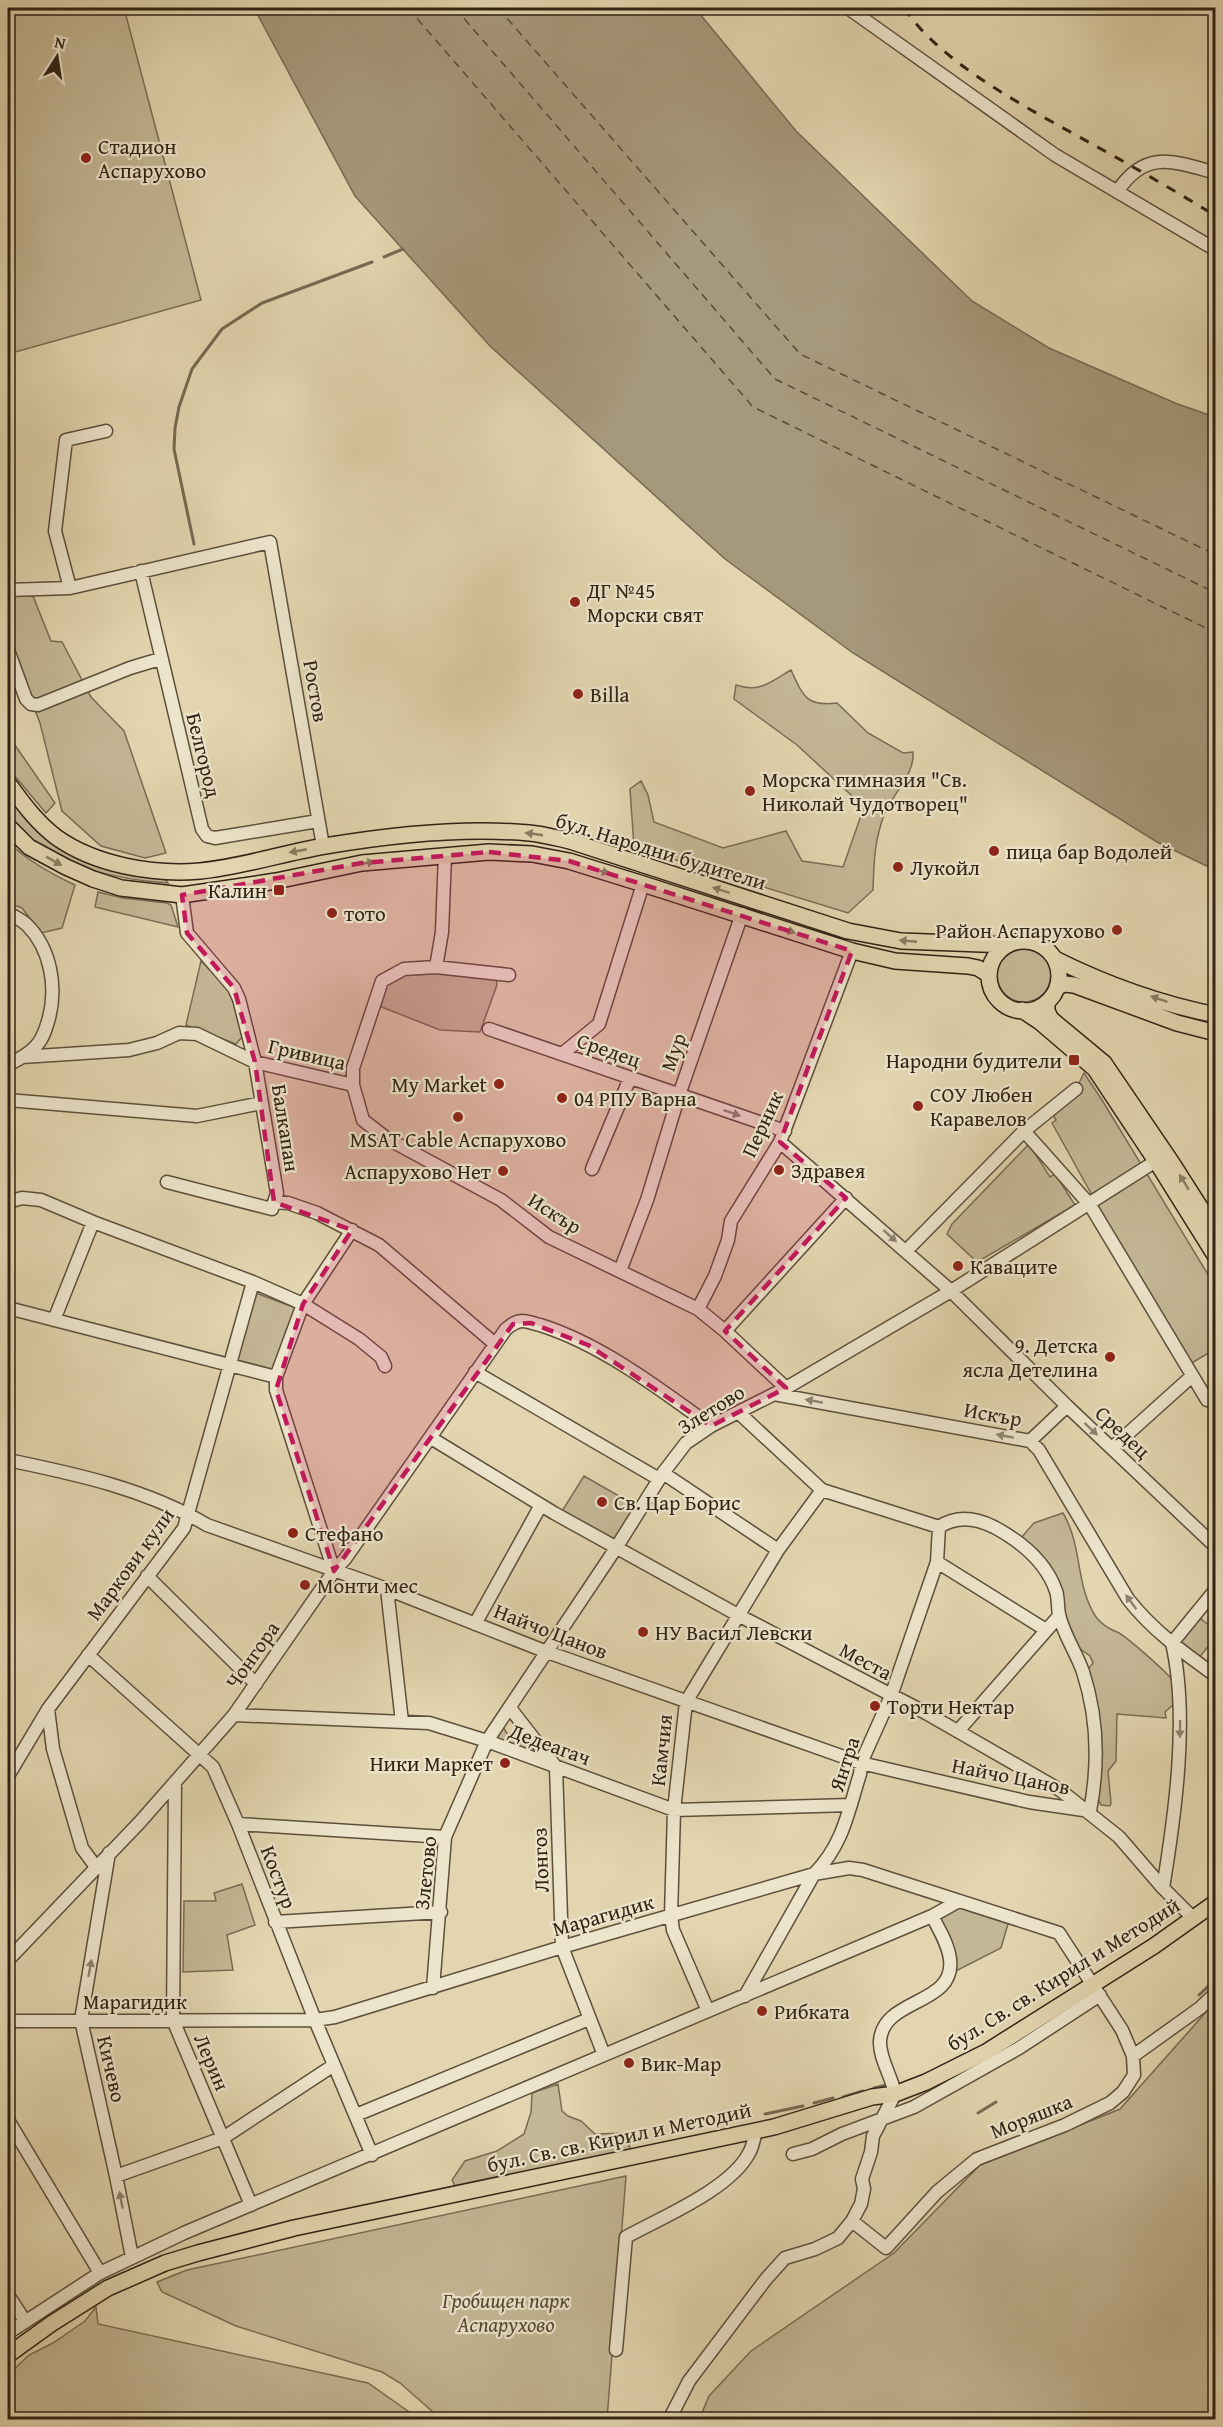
<svg xmlns="http://www.w3.org/2000/svg" width="1223" height="2427" viewBox="0 0 1223 2427" font-family="'Gentium Book Plus',serif">
<rect width="100%" height="100%" fill="#e2d5af"/>
<filter id="stains"><feTurbulence type="fractalNoise" baseFrequency=".00333" numOctaves="4"/><feColorMatrix values="0 0 0 0 .2 0 0 0 0 .09 0 0 0 0 .02 0 0 0 .5 -.17"/></filter>
<radialGradient id="worn" r=".72"><stop offset=".6" stop-color="#630" stop-opacity="0"/><stop offset="1" stop-color="#630" stop-opacity=".3"/></radialGradient>
<!-- green -->
<path fill="#c4b795" stroke="#7a6c54" stroke-width="1.5" d="M41,8H124L201,300L8,354V15Z
M8,595L33,596L51,641L62,642L91,697L124,731L166,853L145,858L101,846L62,811L40,723L8,641Z
M791,670C803,695 805,707 837,703L868,733L903,753L913,752C915,775 892,794 884,815C874,843 874,861 873,890L848,913L634,847L630,789L641,781L648,795L654,822L723,848L786,831L802,861L843,867L864,807L797,745L734,699L736,685C760,693 770,682 791,670Z
M8,735L55,803L46,813L8,768Z
M8,792L37,832L57,845L164,878L168,883C123,880 72,870 34,842C25,835 16,824 8,816Z
M8,842C28,861 49,873 75,885L62,928L41,933L22,908L8,903Z
M98,892L123,898L167,903L171,905L178,927L95,907Z
M997 975a27 27 0 1 1 54 0a27 27 0 1 1-54 0Z
M201,961L227,987L233,1001L242,1037L236,1044L186,1025Z
M418,971L496,979L497,985L480,1032L440,1030L379,1006L386,983L404,974Z
M1084,1073L1102,1100L1215,1286V1349L1187,1366L1052,1123L1056,1120L1050,1110L1076,1089Z
M1029,1144L1050,1177L1055,1174L1075,1205L977,1262L947,1234L952,1224Z
M253,1292L299,1309L274,1373L234,1360Z
M584,1476L640,1508L616,1548L559,1516Z
M1063,1513C1083,1547 1075,1585 1096,1617C1102,1625 1109,1629 1117,1632C1125,1635 1169,1674 1172,1680C1175,1687 1174,1696 1175,1703L1165,1712L1166,1718L1117,1714L1116,1761L1108,1771L1111,1803L1110,1806L1101,1805L1098,1799L1101,1728L1087,1671L1093,1663L1090,1656L1079,1648L1064,1613L1062,1601L1020,1539L1034,1523Z
M1200,1618L1215,1630V1638L1199,1658L1180,1642Z
M503,1727L508,1735L517,1729L538,1754L494,1741Z
M242,1884L255,1925L227,1935L233,1970L183,1972L184,1901H216L214,1893Z
M959,1901L1010,1917L1001,1948L950,1974L932,1916Z
M1215,2002V2419L699,2420L709,2396L751,2351L894,2253L980,2165L1120,2109Z
M558,2084L562,2111L568,2116L581,2121L595,2134L627,2133L630,2149L619,2154L457,2190L452,2180L465,2161L497,2151L524,2134L531,2112L532,2093Z
M626,2176L607,2419H441L400,2383L382,2372L236,2326L162,2292L157,2282L187,2270Z
M96,2307L98,2324L368,2383L419,2419H8V2375L29,2355L53,2343L85,2321Z"/>
<!-- water -->
<path fill="#a6987a" stroke="#776951" stroke-width="1.5" d="M254,8H695L796,131L972,301L1049,348L1175,403L1215,417V870L1157,842L853,653L725,559L490,346L355,196Z"/>
<g fill="none" stroke-linecap="round" stroke-linejoin="round">
<!-- stream -->
<path stroke="#776951" stroke-width="3" d="M384,257L403,249
M194,544L174,449L175,428L179,407L192,369L222,329L262,303L372,262
M1199,1995L1216,1979
M874,2088L886,2085
M843,2097L863,2091
M814,2103L833,2098
M978,2113L996,2102
M765,2114L803,2106"/>
<!-- ferry -->
<path stroke="#5a4b38" stroke-width="1.5" stroke-dasharray="8 6" stroke-linecap="butt" d="M408,8L753,407L1216,633
M455,8L775,379L1216,593
M498,8L800,354L1216,555"/>
<defs>
<path id="minor" d="M848,8L1055,155L1216,250
M1117,192C1145,149 1173,161 1216,173
M141,571L202,829L207,836L215,838L318,821
M70,588L55,531L66,440L106,431
M8,590L70,588L270,542L323,846
M8,650L26,699L31,704L38,705L130,668L160,659
M8,912C14,917 22,920 27,925C51,949 57,987 49,1018C46,1028 43,1040 35,1047C28,1055 17,1060 8,1065
M436,967L442,932L445,855
M489,1029L785,1131
M562,1054L599,1024L643,884
M22,1057L129,1050L157,1043L179,1033L197,1034L255,1062L353,1085V1068L382,981L404,969L436,967L509,975
M353,1085L363,1120L386,1138L501,1200L549,1237L698,1309L725,1331L786,1388
M8,1100L197,1116L262,1103
M1024,1131L1090,1205L1207,1400
M780,1142L951,1291L1067,1406L1216,1547
M592,1169L630,1078
M167,1182L272,1209L277,1193L255,1062L239,999L234,988L187,933L182,895
M8,1202L22,1198L41,1200L93,1222L253,1282L303,1304L359,1339L381,1357L385,1366
M274,1202L288,1203L317,1213L379,1245L495,1344
M906,1251L1024,1131L1076,1089
M620,1271L647,1200L679,1095L742,914
M8,1308L276,1377
M698,1309L715,1276L728,1240L731,1221L780,1142L852,951
M54,1320L93,1222
M725,1331L846,1198
M475,1372L659,1479
M774,1394L1030,1441L1039,1450L1128,1599C1152,1630 1184,1653 1216,1676
M739,1413L822,1490L939,1527
M431,1438L554,1513L738,1615L926,1713L1060,1790L1119,1837L1163,1888L1193,1918
M1030,1441L1067,1406
M1112,1448L1192,1376
M8,1460C76,1474 146,1489 207,1525L387,1589L547,1652L861,1763L1029,1802L1090,1811
M663,1473L778,1550
M939,1527C957,1515 976,1518 994,1527C1020,1541 1046,1562 1056,1591C1059,1600 1057,1610 1060,1618C1065,1637 1077,1654 1083,1672C1098,1718 1099,1764 1090,1811
M937,1562L1046,1630
M334,1571L276,1390V1377L303,1304L352,1230
M147,1576L256,1684
M387,1589L402,1722
M475,1624L541,1505
M1172,1643L1216,1589
M88,1655L213,1767L238,1824L315,2020L372,2155
M510,1708L556,1767L562,1947L604,2055
M48,1709L53,1749L82,1848L96,1867
M234,1715L429,1723L487,1741L674,1810L851,1805
M958,1731L1059,1616
M8,1776L48,1709L184,1528L253,1282
M175,1783L173,2020L251,2205
M238,1824L445,1837
M109,1853L81,2020L116,2176L132,2257
M1163,1888C1175,1815 1189,1716 1172,1643
M275,1922L441,1912
M8,1960L140,1822L234,1715L334,1571L345,1559C399,1483 452,1405 506,1329C511,1325 516,1321 522,1321C528,1321 535,1324 540,1325C601,1344 660,1389 711,1426
M433,1988L445,1837L487,1741L616,1548L663,1473L686,1443L711,1426L786,1388L951,1291L1156,1161
M745,1996L814,1874C843,1845 848,1812 860,1774L861,1763L891,1696L937,1562L939,1527
M708,2011L673,1930L671,1916L674,1810L686,1702L778,1550L822,1490
M8,2021L315,2020L335,2017L562,1947L814,1874L849,1868L863,1870L1059,1933L1122,2030L1133,2056
M356,2115L589,2019
M8,2120L100,2273
M793,2154L812,2149L842,2134L914,2107L1019,2048L1100,1995
M116,2176L223,2138L334,2065
M852,2221L886,2248L937,2192L977,2159L1065,2125L1110,2103L1123,2092L1134,2075L1133,2056L1200,2008L1216,1993
M8,2295L25,2321
M8,2333L100,2273L184,2233L932,1916L959,1901
M616,2350L626,2237C660,2218 731,2189 749,2153C753,2147 754,2138 756,2130
M669,2420L689,2381L766,2279L785,2258L815,2249L838,2238L852,2221L861,2204L864,2189L862,2179L871,2152L873,2136L895,2094C892,2077 879,2058 880,2041C883,1997 956,2006 950,1959C948,1944 939,1929 932,1916"/>
<path id="major" d="M8,783C22,802 36,822 56,837C95,865 153,875 200,871C242,867 283,853 325,846C390,835 464,827 529,833C543,834 556,838 570,841L848,931L901,941L1008,945
M8,826L29,847L66,867L93,879L121,888L182,895L276,881L362,863L489,852L532,854L569,861L643,884L852,951L895,961L968,966L978,968L989,975
M989 976a35 35 0 1 1 70 0a35 35 0 1 1-70 0Z
M1055,959C1105,984 1161,1004 1216,1015
M1057,987L1065,984L1074,985L1177,1023L1216,1033
M1047,1002V1011L1051,1019L1104,1063L1172,1163L1216,1232
M1022,1010L1040,1022L1095,1069L1156,1161L1216,1257
M8,2355L51,2324L108,2288L165,2263L198,2253L294,2228L774,2127L872,2097L895,2094L926,2082L986,2052L1154,1946L1216,1902"/>
</defs>
<!-- minor casing -->
<use href="#minor" stroke="#5d4f3b" stroke-width="15"/>
<!-- major casing -->
<use href="#major" stroke="#312214" stroke-width="18"/>
<!-- minor -->
<use href="#minor" stroke="#ece4cb" stroke-width="12"/>
<!-- major -->
<use href="#major" stroke="#e2d5af" stroke-width="15"/>
<!-- rail -->
<path stroke="#312214" stroke-width="3" stroke-dasharray="10 10" stroke-linecap="butt" d="M904,8C942,65 1033,111 1092,144C1134,167 1175,191 1216,216"/>
</g>
<!-- one-way arrows -->
<defs><path id="oneway-solid" d="M-6-.8H1V-3.2L6.5 0L1 3.2V.8H-6Z" transform="scale(1.5)"/></defs>
<g fill="#8a7c62">
<use href="#oneway-solid" transform="translate(534 834) rotate(-172)"/>
<use href="#oneway-solid" transform="translate(298 851) rotate(169)"/>
<use href="#oneway-solid" transform="translate(54 861) rotate(29)"/>
<use href="#oneway-solid" transform="translate(366 863) rotate(-8)"/>
<use href="#oneway-solid" transform="translate(601 871) rotate(17)"/>
<use href="#oneway-solid" transform="translate(721 890) rotate(-162)"/>
<use href="#oneway-solid" transform="translate(787 930) rotate(19)"/>
<use href="#oneway-solid" transform="translate(908 941) rotate(-175)"/>
<use href="#oneway-solid" transform="translate(1159 999) rotate(-161)"/>
<use href="#oneway-solid" transform="translate(1184 1182) rotate(-122)"/>
</g>
<g fill="#8e8370">
<use href="#oneway-solid" transform="translate(732 1113) rotate(19)"/>
<use href="#oneway-solid" transform="translate(890 1236) rotate(42)"/>
<use href="#oneway-solid" transform="translate(814 1401) rotate(-170)"/>
<use href="#oneway-solid" transform="translate(1091 1429) rotate(43)"/>
<use href="#oneway-solid" transform="translate(1005 1436) rotate(-170)"/>
<use href="#oneway-solid" transform="translate(1131 1602) rotate(-126)"/>
<use href="#oneway-solid" transform="translate(1180 1729) rotate(91)"/>
<use href="#oneway-solid" transform="translate(90 1968) rotate(-80)"/>
<use href="#oneway-solid" transform="translate(121 2200) rotate(-101)"/>
</g>
<!-- marked area -->
<path fill="#c2185b" fill-opacity="0.2" stroke="#c2185b" stroke-width="4.5" stroke-dasharray="12 8" stroke-linejoin="round" d="M489,852L569,861L852,951L780,1142L846,1198L725,1331L786,1388L711,1426L588,1345L531,1323L513,1324L334,1571L276,1390L303,1304L352,1230L274,1202L255,1062L234,988L187,933L182,895L362,863Z"/>
<!-- markers -->
<g fill="#8f2418" stroke="#ece4cb" stroke-width="2">
<circle cx="86" cy="158" r="6"/>
<circle cx="575" cy="602" r="6"/>
<circle cx="578" cy="694" r="6"/>
<circle cx="750" cy="791" r="6"/>
<circle cx="994" cy="851" r="6"/>
<circle cx="898" cy="867" r="6"/>
<rect x="273" y="884" width="12" height="12" rx="3"/>
<circle cx="332" cy="913" r="6"/>
<circle cx="1117" cy="930" r="6"/>
<rect x="1068" y="1054" width="12" height="12" rx="3"/>
<circle cx="499" cy="1084" r="6"/>
<circle cx="562" cy="1098" r="6"/>
<circle cx="918" cy="1106" r="6"/>
<circle cx="458" cy="1117" r="6"/>
<circle cx="779" cy="1170" r="6"/>
<circle cx="503" cy="1171" r="6"/>
<circle cx="958" cy="1266" r="6"/>
<circle cx="1110" cy="1357" r="6"/>
<circle cx="602" cy="1502" r="6"/>
<circle cx="293" cy="1533" r="6"/>
<circle cx="305" cy="1585" r="6"/>
<circle cx="643" cy="1632" r="6"/>
<circle cx="875" cy="1706" r="6"/>
<circle cx="505" cy="1763" r="6"/>
<circle cx="762" cy="2011" r="6"/>
<circle cx="629" cy="2063" r="6"/>
</g>
<g text-anchor="middle" dominant-baseline="central" stroke-width="4.5" stroke-linejoin="round" paint-order="stroke">
<!-- poi labels -->
<g font-size="21" fill="#312214" stroke="#ece4cb" text-anchor="start">
<text x="98" y="146">Стадион<tspan x="98" dy="24">Аспарухово</tspan></text>
<text x="587" y="590">ДГ №45<tspan x="587" dy="24">Морски свят</tspan></text>
<text x="590" y="694">Billa</text>
<text x="762" y="779">Морска гимназия "Св.<tspan x="762" dy="24">Николай Чудотворец"</tspan></text>
<text x="1006" y="851">пица бар Водолей</text>
<text x="910" y="867">Лукойл</text>
<text x="267" y="890" text-anchor="end">Калин</text>
<text x="344" y="913">тото</text>
<text x="1105" y="930" text-anchor="end">Район Аспарухово</text>
<text x="1062" y="1060" text-anchor="end">Народни будители</text>
<text x="487" y="1084" text-anchor="end">My Market</text>
<text x="930" y="1094">СОУ Любен<tspan x="930" dy="24">Каравелов</tspan></text>
<text x="574" y="1098">04 РПУ Варна</text>
<text x="458" y="1139" text-anchor="middle">MSAT Cable Аспарухово</text>
<text x="791" y="1170">Здравея</text>
<text x="491" y="1171" text-anchor="end">Аспарухово Нет</text>
<text x="970" y="1266">Каваците</text>
<text x="1098" y="1345" text-anchor="end">9. Детска<tspan x="1098" dy="24">ясла Детелина</tspan></text>
<text x="614" y="1502">Св. Цар Борис</text>
<text x="305" y="1533">Стефано</text>
<text x="317" y="1585">Монти мес</text>
<text x="655" y="1632">НУ Васил Левски</text>
<text x="887" y="1706">Торти Нектар</text>
<text x="493" y="1763" text-anchor="end">Ники Маркет</text>
<text x="774" y="2011">Рибката</text>
<text x="641" y="2063">Вик-Мар</text>
</g>
<!-- street labels -->
<g font-size="21" fill="#312214" stroke="#ece4cb">
<text transform="translate(316 691) rotate(80)">Ростов</text>
<text transform="translate(204 755) rotate(76)">Белгород</text>
<text transform="translate(661 851) rotate(17)">бул. Народни будители</text>
<text transform="translate(609 1050) rotate(19)">Средец</text>
<text transform="translate(673 1052) rotate(-71)">Мур</text>
<text transform="translate(307 1054) rotate(13)">Гривица</text>
<text transform="translate(762 1124) rotate(-65)">Перник</text>
<text transform="translate(286 1128) rotate(81)">Балкапан</text>
<text transform="translate(555 1213) rotate(32)">Искър</text>
<text transform="translate(711 1409) rotate(-32)">Злетово</text>
<text transform="translate(993 1414) rotate(10)">Искър</text>
<text transform="translate(1123 1432) rotate(43)">Средец</text>
<text transform="translate(130 1564) rotate(-54)">Маркови кули</text>
<text transform="translate(551 1631) rotate(21)">Найчо Цанов</text>
<text transform="translate(252 1655) rotate(-55)">Чонгора</text>
<text transform="translate(866 1661) rotate(28)">Места</text>
<text transform="translate(550 1744) rotate(20)">Дедеагач</text>
<text transform="translate(661 1750) rotate(-84)">Камчия</text>
<text transform="translate(844 1764) rotate(-72)">Янтра</text>
<text transform="translate(1011 1776) rotate(11)">Найчо Цанов</text>
<text transform="translate(540 1860) rotate(-92)">Лонгоз</text>
<text transform="translate(425 1873) rotate(-84)">Злетово</text>
<text transform="translate(279 1877) rotate(69)">Костур</text>
<text transform="translate(603 1915) rotate(-16)">Марагидик</text>
<text transform="translate(1063 1974) rotate(-32)">бул. Св. св. Кирил и Методий</text>
<text x="135" y="2001">Марагидик</text>
<text transform="translate(212 2062) rotate(67)">Лерин</text>
<text transform="translate(112 2069) rotate(77)">Кичево</text>
<text transform="translate(1031 2116) rotate(-22)">Моряшка</text>
<text transform="translate(619 2137) rotate(-12)">бул. Св. св. Кирил и Методий</text>
</g>
<!-- park labels -->
<g font-size="21" font-style="italic" fill="#564734" stroke="#ece4cb">
<text x="506" y="2300">Гробищен парк<tspan x="506" dy="24">Аспарухово</tspan></text>
</g>
</g>
<!-- margin -->
<rect width="1223" height="2427" fill="none" stroke="#e2d5af" stroke-width="30"/>
<rect x="9" y="9" width="1205" height="2409" fill="none" stroke="#312214" stroke-width="3"/>
<rect x="15" y="15" width="1193" height="2397" fill="none" stroke="#312214" stroke-width="1.5"/>
<!-- north arrow -->
<g transform="translate(57 57) rotate(12)" stroke="#ece4cb" stroke-width="4.5" paint-order="stroke">
<path d="M0-4.5L10 22L0 15L-10 22Z" fill="#312214"/>
<text y="-9" font-size="16" font-weight="bold" text-anchor="middle" fill="#312214">N</text>
</g>
<rect width="100%" height="100%" filter="url(#stains)"/>
<rect width="100%" height="100%" fill="url(#worn)"/>
</svg>
